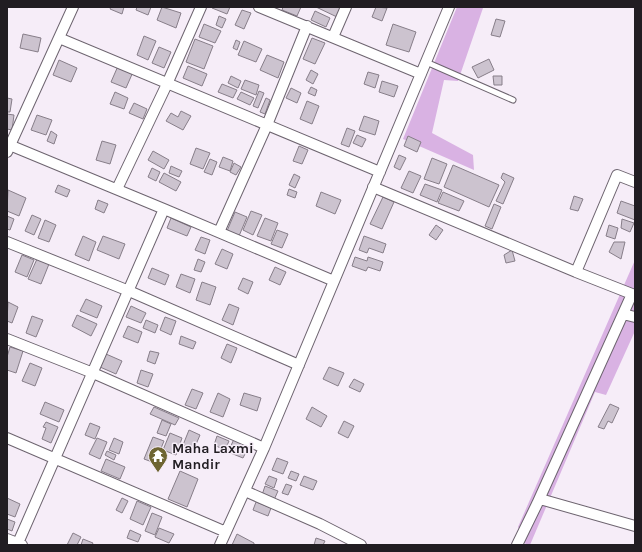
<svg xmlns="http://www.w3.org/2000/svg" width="642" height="552" viewBox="0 0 642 552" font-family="Karla,sans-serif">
<rect width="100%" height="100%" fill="#f6edf8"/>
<!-- green -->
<path fill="#d9b2e3" d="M457,7H479L483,8L458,81L444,80L432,133L473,155L474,170L403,139Z
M635,260V331L606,395L595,392L530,545H526L518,527Z"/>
<!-- building -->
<path fill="#ccc3cf" stroke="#877e89" d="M111,7H124L122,14L110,9Z
M137,7H151L148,15L136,10Z
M162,7L181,13L176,28L157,20Z
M213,7H230L227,14L212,8Z
M283,7H301L297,16L282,10Z
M316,7H342L337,17Z
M376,7L387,8L382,21L372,17Z
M242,10L251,13L244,29L235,25Z
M315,11L330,18L326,27L311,20Z
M219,16L226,19L222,28L216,25Z
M496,19L505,21L500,37L491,35Z
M204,24L221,31L215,43L199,37Z
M393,24L416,32L409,52L386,45Z
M23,34L41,38L38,52L20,48Z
M144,36L156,41L148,60L137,55Z
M312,38L325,43L315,64L303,59Z
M195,39L213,46L204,69L186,62Z
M236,40L240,42L237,50L233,48Z
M244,41L262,49L256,62L238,55Z
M159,47L171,52L164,68L152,63Z
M267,55L284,62L278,78L260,70Z
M489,59L494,70L478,78L472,67Z
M59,60L77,68L71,82L53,75Z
M118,66L133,72L126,88L111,82Z
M188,66L207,74L202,86L183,78Z
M311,70L318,74L313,84L306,80Z
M368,72L379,75L375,88L364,84Z
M231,76L241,81L238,88L228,83Z
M493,76H502V85H494Z
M245,80L259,85L256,95L241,89Z
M382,81L398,86L394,97L379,92Z
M222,84L237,90L233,98L218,92Z
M311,87L317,90L315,96L308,93Z
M291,88L301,93L297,103L286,98Z
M259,91L264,93L258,108L253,106Z
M115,92L128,98L124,109L110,104Z
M241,92L254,98L250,105L237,99Z
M7,98L12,99L10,112H7Z
M266,98L270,100L265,114L260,112Z
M307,101L319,106L312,124L300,119Z
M134,103L147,109L143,119L129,113Z
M181,111L191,116L183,130L166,121L171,113L178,117Z
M7,114L14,115L12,130L7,129Z
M37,115L52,120L46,135L31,130Z
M364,116L379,121L375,135L359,130Z
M347,128L355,131L349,147L341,144Z
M51,131L57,135L54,144L47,141Z
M357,135L366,139L362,147L353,143Z
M408,136L421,142L417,152L404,146Z
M102,141L116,145L110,164L96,160Z
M299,146L308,150L302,164L293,161Z
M196,148L210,153L203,169L190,164Z
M153,151L169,160L164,169L148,160Z
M399,155L406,158L400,170L394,167Z
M223,157L233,161L230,171L219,167Z
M432,158L447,164L439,184L424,179Z
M210,159L217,162L212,175L204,172Z
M234,163L241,167L236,175L230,172Z
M453,165L499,185L489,207L444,187Z
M171,166L182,171L179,177L169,173Z
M152,168L160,172L156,181L148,177Z
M409,171L421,176L413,193L401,188Z
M164,173L181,182L176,191L159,182Z
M503,173L514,178L503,204L496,201L505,182L501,178Z
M294,174L300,177L295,188L289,185Z
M425,184L442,190L437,202L420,195Z
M58,185L70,190L67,197L55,192Z
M289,189L297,192L295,198L287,195Z
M8,190L26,198L19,216L7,211Z
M321,192L341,200L335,214L316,206Z
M443,192L464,201L459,211L438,203Z
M574,196L583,199L578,211L570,209Z
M383,197L394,202L382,229L370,224Z
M98,200L108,204L104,213L95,209Z
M621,201L635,206V220L617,213Z
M494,204L501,207L492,229L485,226Z
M251,211L262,215L253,235L243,230Z
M235,212L247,217L239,236L227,231Z
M32,215L41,219L34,235L25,231Z
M7,216L14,219L10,230L7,229Z
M171,218L191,227L187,236L167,228Z
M265,218L278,223L271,241L257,236Z
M622,219L634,223L630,232L621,228Z
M45,220L56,225L49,242L38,238Z
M436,225L443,230L436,240L429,235Z
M609,225L618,228L615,239L606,236Z
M277,230L288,234L282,248L271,244Z
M83,236L96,242L89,261L75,255Z
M103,236L125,244L119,259L97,250Z
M364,236L386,244L383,253L369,248L367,253L359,250Z
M201,237L210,240L205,254L195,250Z
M614,242H625L621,259L609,252Z
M222,249L233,254L227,269L215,264Z
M512,250L515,261L506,263L504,255Z
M22,255L34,260L27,277L15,272Z
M355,257L367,261L368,257L383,262L380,271L368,267L366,271L352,266Z
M37,259L49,264L41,284L28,279Z
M198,259L205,262L201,272L194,270Z
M275,267L286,272L280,285L269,280Z
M152,268L169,275L165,285L148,278Z
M181,274L195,279L190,293L176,287Z
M243,278L253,282L248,294L238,289Z
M202,282L216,287L210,305L196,300Z
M86,299L102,306L97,318L80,311Z
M8,302L18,307L12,323L7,321Z
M229,304L239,308L233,325L222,320Z
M131,306L146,313L141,323L126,317Z
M77,315L97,324L91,336L72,326Z
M32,316L43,320L36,337L26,333Z
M165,317L176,321L171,335L160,330Z
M146,320L158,325L155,333L143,328Z
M128,326L142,332L138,343L123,337Z
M181,336L196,342L193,349L179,344Z
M227,344L237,348L231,363L221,358Z
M10,347L23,351L16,373L7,370V357Z
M150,351L159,353L155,364L147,361Z
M106,354L122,361L116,374L100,367Z
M30,363L42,368L35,386L22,381Z
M329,367L344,373L338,386L323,379Z
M141,370L153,374L148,387L137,383Z
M354,379L364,384L360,392L349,387Z
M192,389L203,393L196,409L185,405Z
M218,393L230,399L223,417L210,412Z
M244,393L261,398L257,411L240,405Z
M45,402L64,410L59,422L40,414Z
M610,404L619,408L612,423L608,421L604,429L598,427Z
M154,407L179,418L175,425L150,414Z
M312,407L327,416L321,427L306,419Z
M162,420L171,424L166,436L157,433Z
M344,421L354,426L348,438L338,433Z
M46,422L58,427L51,443L42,439L46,428L43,427Z
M90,423L100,427L95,439L85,435Z
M189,430L200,435L194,449L183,445Z
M170,433L182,438L176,455L163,450Z
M217,436L229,441L225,450L214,445Z
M153,437L164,441L155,463L144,459Z
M97,438L107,442L100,459L89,454Z
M114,438L123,442L119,454L109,450Z
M234,439L249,446L243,458L228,452Z
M107,451L116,455L114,460L105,455Z
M277,458L288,462L283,474L272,470Z
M106,459L125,467L120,479L101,471Z
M180,471L198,479L187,507L168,499Z
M291,471L299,474L296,481L288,478Z
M269,476L277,479L274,488L265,484Z
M304,476L317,481L313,490L300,485Z
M286,484L292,486L288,495L282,493Z
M265,486L278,491L274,500L262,495Z
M7,498L20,504L15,517L7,514Z
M122,498L128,501L122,513L116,510Z
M137,501L151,507L143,525L130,519Z
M256,502L271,508L268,516L253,510Z
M152,513L162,517L155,535L145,531Z
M7,519L15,522L12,531L7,529Z
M159,528L174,534L169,543L155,537Z
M130,530L141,535L138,542L127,538Z
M73,533L81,537L77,545H67Z
M237,534L254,543V545H232Z
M316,538L325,541L323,545H314Z
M83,539L93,543L92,545H81Z"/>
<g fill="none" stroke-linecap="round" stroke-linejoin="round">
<defs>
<path id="service" d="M426,62L513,100"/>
<path id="minor" d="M259,7L421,74
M333,37L346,7
M59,38L380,172
M7,144L164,209L334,281
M7,152L73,7
M373,187L576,272L617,175L635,182
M117,189L167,84L201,7
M219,232L267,125L307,26
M7,242L129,291L299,365
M623,314L635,317
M7,339L93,373L264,448
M7,438L226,532
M245,491L320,524L361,545
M540,499L635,526
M7,539L22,545
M18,543L164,209
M220,545L264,448L449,7
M517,545L537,504L632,294L576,272"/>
</defs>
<!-- service casing -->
<use href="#service" stroke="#6d646f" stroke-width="7"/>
<!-- minor casing -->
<use href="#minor" stroke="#6d646f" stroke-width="12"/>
<!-- service -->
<use href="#service" stroke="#fff" stroke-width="5"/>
<!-- minor -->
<use href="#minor" stroke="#fff" stroke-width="10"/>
</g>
<!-- icons -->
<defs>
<symbol id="temple-pin" viewBox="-11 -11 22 30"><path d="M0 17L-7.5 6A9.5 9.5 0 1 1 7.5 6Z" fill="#6e6532" stroke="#f6edf8"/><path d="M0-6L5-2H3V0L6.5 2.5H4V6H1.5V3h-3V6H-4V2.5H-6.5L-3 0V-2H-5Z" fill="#fff"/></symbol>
</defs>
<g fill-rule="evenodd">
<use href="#temple-pin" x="147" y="445" width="22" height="30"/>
</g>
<g text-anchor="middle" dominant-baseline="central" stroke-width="3" stroke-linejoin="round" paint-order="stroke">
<!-- poi labels -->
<g font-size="14" font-weight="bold" fill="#211d22" stroke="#f6edf8" text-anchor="start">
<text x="172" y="448">Maha Laxmi<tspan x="172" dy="16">Mandir</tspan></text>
</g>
</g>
<!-- border -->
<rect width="642" height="552" fill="none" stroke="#211d22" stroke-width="16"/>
</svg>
